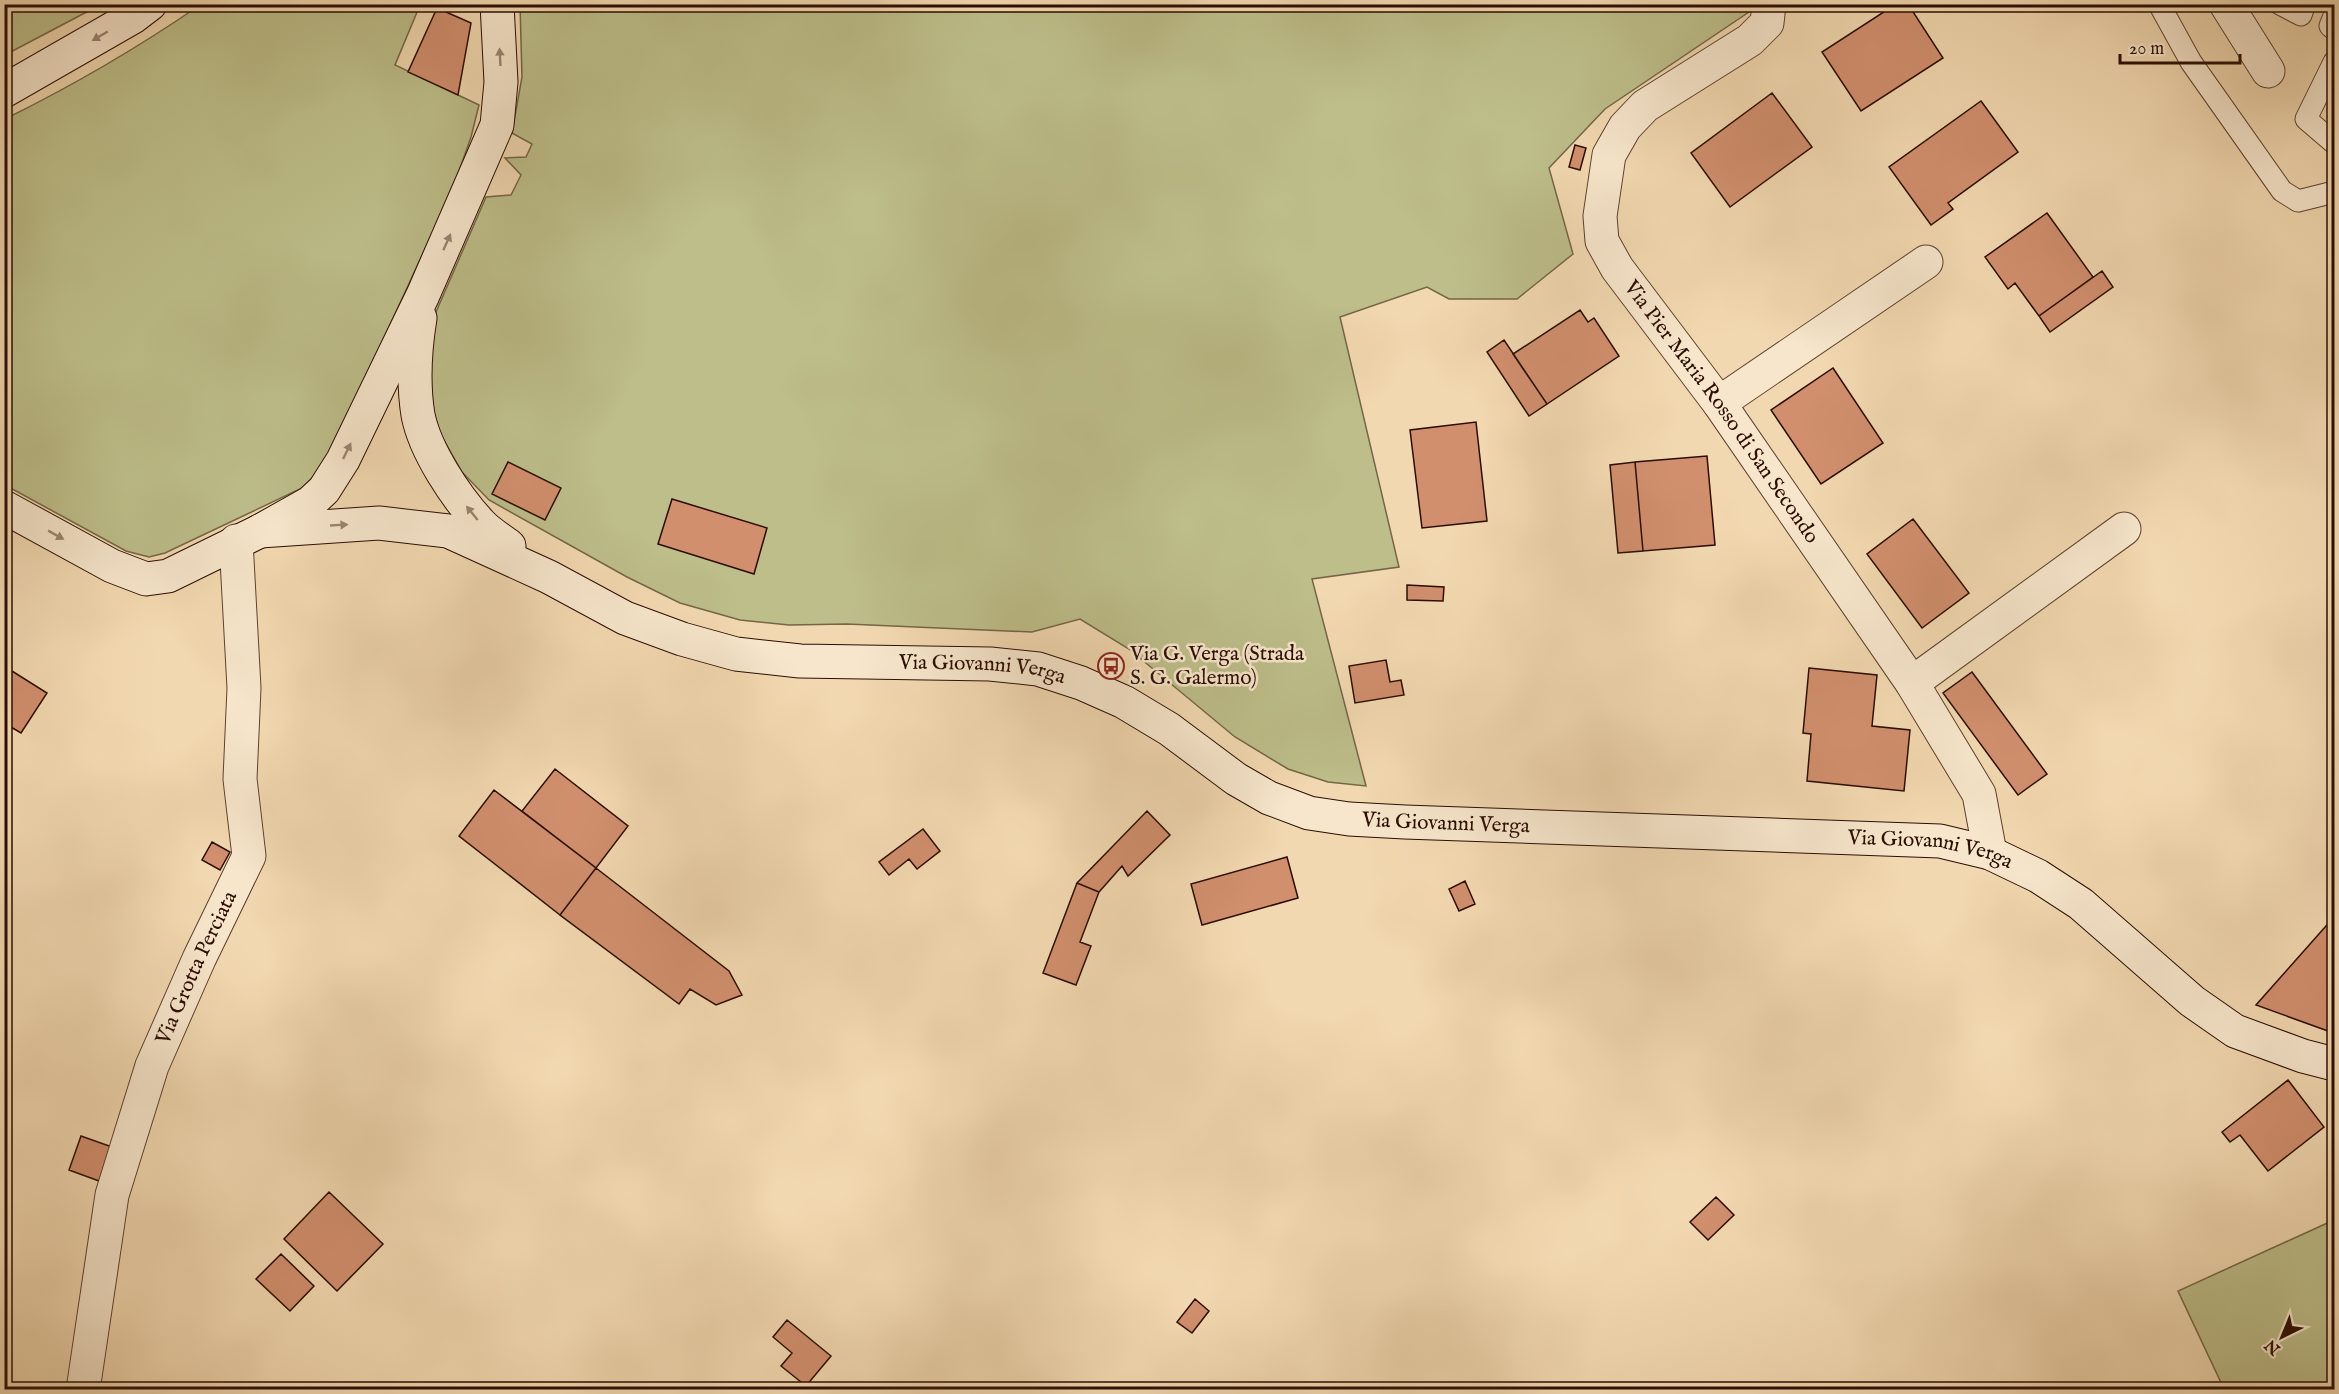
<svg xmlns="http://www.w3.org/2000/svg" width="2339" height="1394" viewBox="0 0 2339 1394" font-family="'IM FELL English',serif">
<rect width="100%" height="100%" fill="#f2d8b0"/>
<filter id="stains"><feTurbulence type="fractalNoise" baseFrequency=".00333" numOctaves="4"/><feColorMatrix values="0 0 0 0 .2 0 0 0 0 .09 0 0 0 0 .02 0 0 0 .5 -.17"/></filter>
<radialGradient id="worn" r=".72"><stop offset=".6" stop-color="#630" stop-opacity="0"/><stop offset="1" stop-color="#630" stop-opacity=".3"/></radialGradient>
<!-- green -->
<path fill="#bdbe8a" stroke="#746646" stroke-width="1.5" d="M5,4H100V5L5,55Z
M1746,4L1749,12L1605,109L1549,168L1573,254L1517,299H1449L1427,287L1340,317L1399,567L1312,579L1366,786L1328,782L1288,769L1235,737L1129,649L1080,619L1032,632L847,624L789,625L740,620L680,603L627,577L489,500L462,472L440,433L429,397L428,358L436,312L486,197L511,195L521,175L505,158L526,157L532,144L512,133L522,77L520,5Z
M200,5H420L395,65L479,105L471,137L453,188L330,455L317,473L302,488L165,553L149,557L126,551L5,485V119C74,85 136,49 200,5Z
M2334,1220V1389H2224L2178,1291Z"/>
<!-- building -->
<path fill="#d18f6e" stroke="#2b0d03" stroke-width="1.5" d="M1896,4H1908L1943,58L1861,111L1822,52Z
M437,8L471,23L458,95L408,72Z
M1772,93L1812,147L1730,207L1691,153Z
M1981,101L2018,152L1948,203L1953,209L1931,225L1889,167Z
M1575,145L1586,148L1580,170L1569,167Z
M2047,213L2093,277L2039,316L2015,283L2008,289L1985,257Z
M2102,271L2113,287L2050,332L2039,316Z
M1580,310L1588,322L1594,318L1619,356L1547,404L1513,354Z
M1504,340L1547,404L1529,416L1487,352Z
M1833,368L1883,443L1821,484L1771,410Z
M1476,422L1487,521L1422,528L1410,430Z
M1707,456L1715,545L1643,551L1635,462Z
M508,462L561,488L545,520L492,494Z
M1635,462L1643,551L1618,553L1610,465Z
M672,499L767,528L754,574L658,544Z
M1913,519L1969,593L1922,628L1867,554Z
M1407,585L1444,587L1443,601L1407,600Z
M1386,660L1390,682L1401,680L1404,695L1355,703L1349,666Z
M4,666L47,693L21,733L4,723Z
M1809,668L1877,675L1872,726L1910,730L1904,791L1807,781L1811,734L1803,733Z
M1972,672L2047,774L2018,795L1943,693Z
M555,769L628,826L596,868L522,811Z
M494,790L596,868L560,915L459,836Z
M1147,811L1170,835L1128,876L1122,866L1099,892L1077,883Z
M923,829L940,851L917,869L909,859L889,875L879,862Z
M212,842L230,852L220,870L202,860Z
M1287,857L1298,898L1202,925L1191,884Z
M596,868L729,971L742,995L716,1005L690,989L679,1004L560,915Z
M1465,881L1475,904L1459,911L1449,889Z
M1077,883L1099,892L1080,942L1091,946L1076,985L1043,973Z
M2334,917V1019L2328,1031L2256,1005Z
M2288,1080L2324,1127L2268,1171L2240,1135L2230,1142L2222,1132Z
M81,1136L112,1147L99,1181L69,1170Z
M329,1192L383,1244L337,1291L284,1239Z
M1716,1197L1734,1215L1708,1240L1690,1222Z
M281,1254L314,1286L290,1311L256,1279Z
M1195,1299L1209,1311L1192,1333L1177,1322Z
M787,1320L831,1356L806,1386L781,1366L792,1353L773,1337Z"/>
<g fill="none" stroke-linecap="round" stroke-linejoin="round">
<defs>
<path id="lane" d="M2159,4L2191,62L2282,191L2298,201L2334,192
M2280,4L2301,15L2305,4
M2334,16L2330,26L2334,29
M2334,62L2306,119L2334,143"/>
<g id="street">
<path id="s1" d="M1769,4L1767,23L1750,40L1645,106L1625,127L1609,155L1600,216L1602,241L1617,268L1719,403L1912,683L1979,794L1990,853"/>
<path d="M2226,4L2268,71"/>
<path d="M1719,403L1926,262"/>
<path d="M1912,683L2124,529"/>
<path id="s2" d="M83,1390L112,1195L152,1066L199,959L249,856L240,779L244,688L236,541"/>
</g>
<g id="secondary">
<path d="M4,91L133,17L150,4"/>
<path d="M420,318C415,349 413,384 418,415C425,451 456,497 480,523C488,532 500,539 509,546"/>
<path d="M4,507L112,566L146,579L168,576L260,531L310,503L324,490L343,460L423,295L497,125L501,82L497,4"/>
<path id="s3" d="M260,531L379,523L448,531L549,577L625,618L682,639L736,654L800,661L990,664L1038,669L1081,683L1124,702L1169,729L1236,779L1269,798L1309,813L1349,819L1405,822L1940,841L1990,853L2038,876L2081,904L2192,1001L2235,1031L2303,1056L2334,1064"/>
</g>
</defs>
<!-- lane casing -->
<use href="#lane" stroke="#5d402e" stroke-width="23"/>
<!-- street casing -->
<use href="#street" stroke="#5d402e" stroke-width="35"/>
<!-- secondary casing -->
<use href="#secondary" stroke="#2b0d03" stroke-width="35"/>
<!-- lane -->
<use href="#lane" stroke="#f7e6cc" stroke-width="21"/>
<!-- street -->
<use href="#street" stroke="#f7e6cc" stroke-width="33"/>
<!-- secondary -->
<use href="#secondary" stroke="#f7e6cc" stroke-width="33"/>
</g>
<!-- one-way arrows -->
<defs><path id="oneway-solid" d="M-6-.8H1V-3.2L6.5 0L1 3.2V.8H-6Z" transform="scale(1.5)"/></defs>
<g fill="#9b8472">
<use href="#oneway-solid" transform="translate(100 36) rotate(150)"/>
<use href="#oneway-solid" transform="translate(500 57) rotate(-93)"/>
<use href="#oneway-solid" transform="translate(447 242) rotate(-66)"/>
<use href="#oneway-solid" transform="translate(347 451) rotate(-64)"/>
<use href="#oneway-solid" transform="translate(472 513) rotate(-129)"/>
<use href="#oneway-solid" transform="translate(339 525) rotate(-3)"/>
<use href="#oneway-solid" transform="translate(56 535) rotate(29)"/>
</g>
<!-- icons -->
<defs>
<symbol id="bus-ring" viewBox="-11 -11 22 22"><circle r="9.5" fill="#f7e6cc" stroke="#8f2418" stroke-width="1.5"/><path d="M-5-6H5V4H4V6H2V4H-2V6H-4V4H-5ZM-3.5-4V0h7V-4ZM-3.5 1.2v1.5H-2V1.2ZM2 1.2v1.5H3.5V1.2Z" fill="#8f2418"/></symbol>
</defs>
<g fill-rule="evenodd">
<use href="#bus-ring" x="1096" y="651" width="30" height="30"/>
</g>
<g text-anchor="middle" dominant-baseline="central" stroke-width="5" stroke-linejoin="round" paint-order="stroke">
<!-- street labels -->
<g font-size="21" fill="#2b0d03" stroke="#f7e6cc">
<text stroke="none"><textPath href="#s1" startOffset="524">Via Pier Maria Rosso di San Secondo</textPath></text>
<text stroke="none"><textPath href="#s3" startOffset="750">Via Giovanni Verga</textPath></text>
<text stroke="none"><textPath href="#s3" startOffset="1252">Via Giovanni Verga</textPath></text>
<text stroke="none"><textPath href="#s3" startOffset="1738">Via Giovanni Verga</textPath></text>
<text stroke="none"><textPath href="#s2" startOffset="440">Via Grotta Perciata</textPath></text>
</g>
<!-- poi labels -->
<g font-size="21" fill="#2b0d03" stroke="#f7e6cc" text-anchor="start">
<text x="1130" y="654">Via G. Verga (Strada<tspan x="1130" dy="24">S. G. Galermo)</tspan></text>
</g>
</g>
<!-- margin -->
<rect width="2339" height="1394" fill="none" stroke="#f2d8b0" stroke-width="24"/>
<rect x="6" y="6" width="2327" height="1382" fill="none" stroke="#2b0d03" stroke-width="3"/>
<rect x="12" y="12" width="2315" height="1370" fill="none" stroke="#2b0d03" stroke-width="1.5"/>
<!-- north arrow -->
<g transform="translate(2282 1337) rotate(223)" stroke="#f7e6cc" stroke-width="4.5" paint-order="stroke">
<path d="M0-4.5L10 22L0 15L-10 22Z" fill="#2b0d03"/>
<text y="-9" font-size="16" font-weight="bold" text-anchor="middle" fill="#2b0d03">N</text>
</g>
<!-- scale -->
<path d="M2120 54v9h120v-9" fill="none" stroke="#2b0d03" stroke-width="3"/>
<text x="2129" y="54" font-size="18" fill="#2b0d03" stroke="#f7e6cc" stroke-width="4.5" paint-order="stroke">20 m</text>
<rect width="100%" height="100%" filter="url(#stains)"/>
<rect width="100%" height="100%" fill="url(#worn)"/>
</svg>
